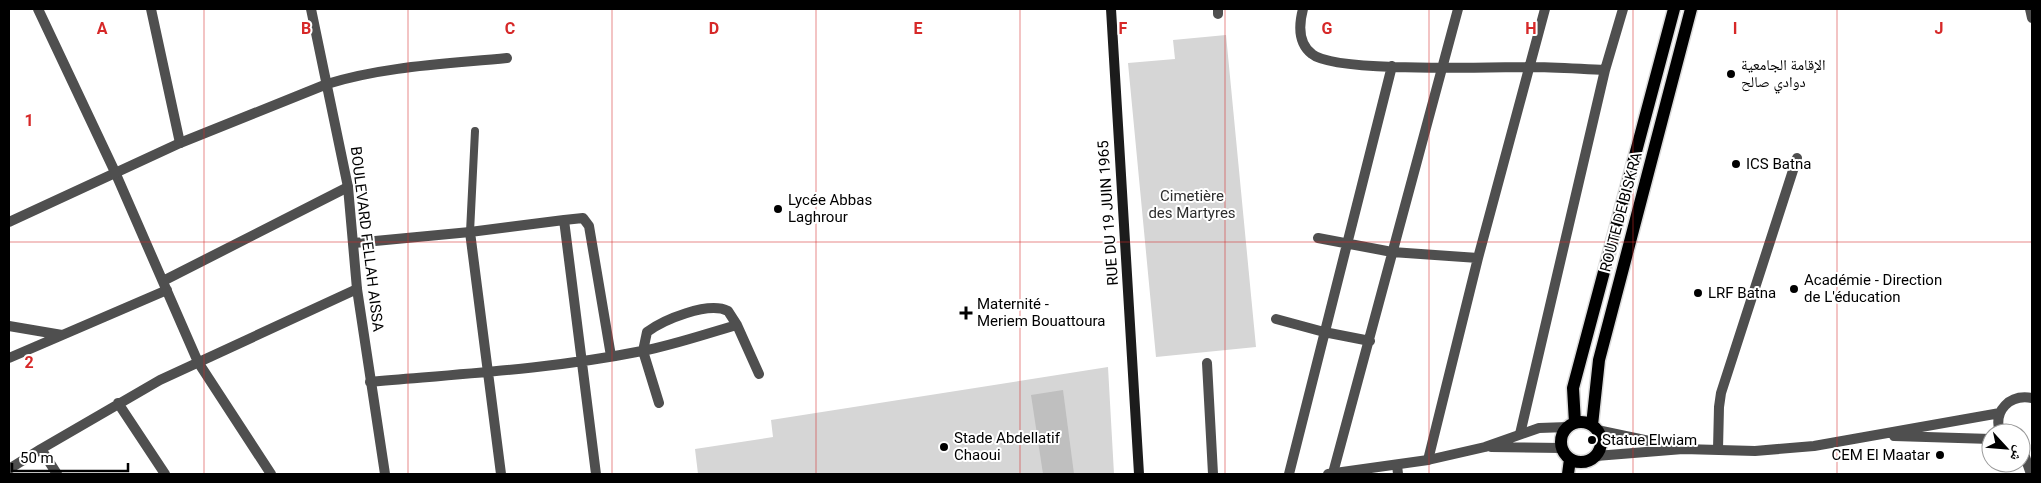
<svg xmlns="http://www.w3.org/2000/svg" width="2041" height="483" viewBox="0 0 2041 483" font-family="Roboto,'Noto Naskh Arabic',sans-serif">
<rect width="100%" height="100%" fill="#fff"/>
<!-- green -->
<path fill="#d6d6d6" d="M1226,35L1256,347L1156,357L1128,63L1175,59L1173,40Z
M1108,367L1114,474H698L695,449L773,437L771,420Z"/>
<!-- building -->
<path fill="#bfbfbf" d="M1063,390L1074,474H1043L1031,395Z"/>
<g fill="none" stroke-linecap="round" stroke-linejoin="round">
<defs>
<path id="primary" d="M1561 442a20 20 0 1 1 40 0a20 20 0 1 1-40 0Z
M1575,423L1573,388L1674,9
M1592,425L1599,360L1691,9
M1568,474L1570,459"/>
</defs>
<!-- primary casing -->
<use href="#primary" stroke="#dbdbdb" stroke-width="15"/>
<!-- service -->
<path stroke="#4f4f4f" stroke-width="8" d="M470,232L475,131"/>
<!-- minor -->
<path stroke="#4f4f4f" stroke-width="10" d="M38,9L115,172L198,362L271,474
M151,9L180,143
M1218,9V14
M1303,9C1299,24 1298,43 1312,54C1334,73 1492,67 1529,67C1555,67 1580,69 1605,70
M2030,9L2032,18
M327,84C385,66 447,64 507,58
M564,220L583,218L589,226L611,356
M470,232L501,474
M1318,238L1392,252L1478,258
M354,243L470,232L564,220L596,474
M163,281L348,187
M1276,319L1324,332L1370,341
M9,326L62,335
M9,358L167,290
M1207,363L1213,474
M370,382C460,374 552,369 642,351C674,345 705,334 737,325
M118,403L165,474
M659,403L643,351L647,332C663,320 708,301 728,311L737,325L759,374
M1520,434L1605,70L1623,9
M41,449L57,474
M1718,449L1719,407L1721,393L1797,158
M1428,460L1478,258L1545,9
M1397,465L1398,474
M9,469L41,449L160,380L357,289
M1333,473L1458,9
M1289,474L1392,66"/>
<!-- tertiary -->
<path stroke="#4f4f4f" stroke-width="10" d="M311,9L348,187L357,289L385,474
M9,222L180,143L327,84
M1597,430L1673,446
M2000,433C1993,410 2010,394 2032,398
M1894,436L1991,439
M1491,447L1562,448
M2022,448L2031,474
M1596,456L1683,449L1755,451L1814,446L2000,413
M1328,474L1428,460L1485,447L1539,428L1568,427"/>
<!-- secondary -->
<path stroke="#1c1c1c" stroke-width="10" d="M1111,9L1139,474"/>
<!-- primary -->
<use href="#primary" stroke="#000" stroke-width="12"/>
</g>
<!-- grid -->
<path fill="none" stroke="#d62828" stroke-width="1" stroke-opacity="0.55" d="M204,9V474M408,9V474M612,9V474M816,9V474M1020,9V474M1225,9V474M1429,9V474M1633,9V474M1837,9V474M9,242H2032"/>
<!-- markers -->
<g fill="#000" stroke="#fff" stroke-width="2">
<circle cx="1731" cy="74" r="5"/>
<circle cx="1736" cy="164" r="5"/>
<circle cx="778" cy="209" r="5"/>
<circle cx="1794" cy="289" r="5"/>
<circle cx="1698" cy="293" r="5"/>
<path d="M963.5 305.5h5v5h5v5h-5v5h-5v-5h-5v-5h5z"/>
<circle cx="1592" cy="440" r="5"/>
<circle cx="944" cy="447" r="5"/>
<circle cx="1940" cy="455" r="5"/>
</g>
<g text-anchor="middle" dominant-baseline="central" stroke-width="4" stroke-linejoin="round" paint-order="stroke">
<!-- poi labels -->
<g font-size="15" fill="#000" stroke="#fff" text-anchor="start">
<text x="1741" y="65">الإقامة الجامعية<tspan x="1741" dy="17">دوادي صالح</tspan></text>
<text x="1746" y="164">ICS Batna</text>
<text x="788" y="200">Lycée Abbas<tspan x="788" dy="17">Laghrour</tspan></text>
<text x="1804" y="280">Académie - Direction<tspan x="1804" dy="17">de L'éducation</tspan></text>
<text x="1708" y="293">LRF Batna</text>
<text x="977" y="304">Maternité -<tspan x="977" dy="17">Meriem Bouattoura</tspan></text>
<text x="954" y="438">Stade Abdellatif<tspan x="954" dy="17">Chaoui</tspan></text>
<text x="1602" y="440">Statue Elwiam</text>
<text x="1930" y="455" text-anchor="end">CEM El Maatar</text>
</g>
<!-- park labels -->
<g font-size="15" fill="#2d2d2d" stroke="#fff">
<text x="1192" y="196">Cimetière<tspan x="1192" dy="17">des Martyres</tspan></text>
</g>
<!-- street labels -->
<g font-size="15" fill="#000" stroke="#fff">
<text transform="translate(1621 212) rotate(-75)">ROUTE DE BISKRA</text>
<text transform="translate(1108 213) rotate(-94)">RUE DU 19 JUIN 1965</text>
<text transform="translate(367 239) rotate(83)">BOULEVARD FELLAH AISSA</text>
</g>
</g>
<g font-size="16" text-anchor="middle" font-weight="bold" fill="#d62828" stroke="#fff" stroke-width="4" stroke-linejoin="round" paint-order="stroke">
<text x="102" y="34">A</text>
<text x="306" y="34">B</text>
<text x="510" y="34">C</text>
<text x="714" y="34">D</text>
<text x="918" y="34">E</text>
<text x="1123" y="34">F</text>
<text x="1327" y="34">G</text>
<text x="1531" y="34">H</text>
<text x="1735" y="34">I</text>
<text x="1939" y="34">J</text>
<text x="29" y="126">1</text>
<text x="29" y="368">2</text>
</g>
<!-- border -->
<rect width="2041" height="483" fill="none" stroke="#000000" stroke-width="20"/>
<!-- north arrow -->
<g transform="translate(2006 448) rotate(116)"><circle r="24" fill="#ffffff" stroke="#999999"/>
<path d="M0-4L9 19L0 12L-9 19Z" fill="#000000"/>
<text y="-8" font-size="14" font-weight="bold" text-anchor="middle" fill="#000000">ش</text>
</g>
<!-- scale -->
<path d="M12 463v8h116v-8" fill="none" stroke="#000000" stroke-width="2.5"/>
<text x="20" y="463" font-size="15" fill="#000000" stroke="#ffffff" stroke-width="4" paint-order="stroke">50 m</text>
</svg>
